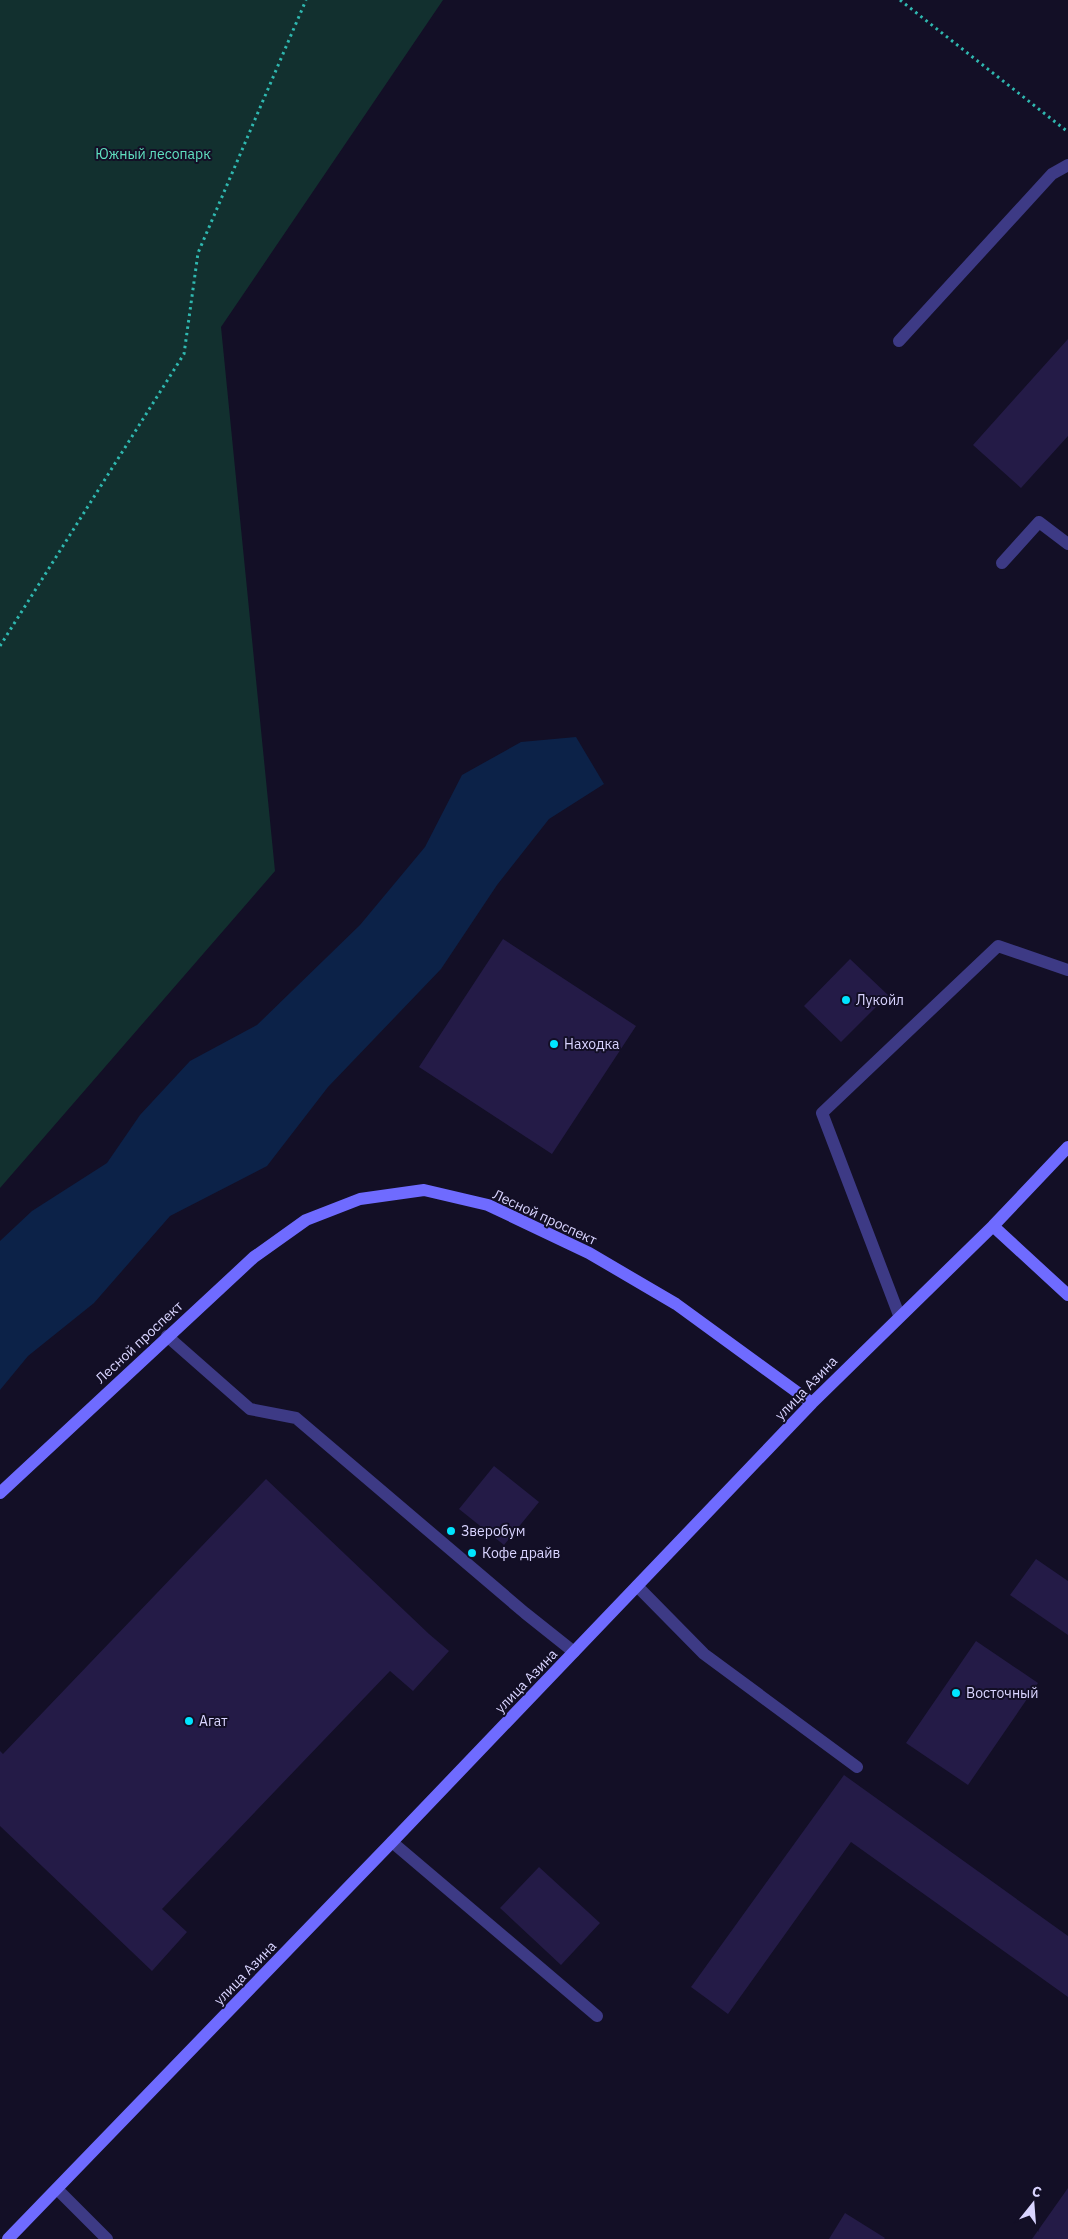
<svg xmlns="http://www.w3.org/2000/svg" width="1068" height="2239" viewBox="0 0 1068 2239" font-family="'IBM Plex Sans',sans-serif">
<rect width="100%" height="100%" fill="#130f26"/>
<!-- green -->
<path fill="#12302f" d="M0,0H443L221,327L275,871L0,1188Z"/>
<!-- water -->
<path fill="#0c2248" d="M576,737L604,784L549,819L497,885L441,969L328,1087L267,1166L170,1216L94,1303L28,1356L0,1390V1241L32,1211L107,1163L140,1115L190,1061L257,1025L360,925L425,847L462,775L521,742Z"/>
<!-- building -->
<path fill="#241b47" d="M1068,339V436L1021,488L973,445Z
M503,939L636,1026L552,1154L419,1067Z
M850,959L888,995L841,1042L804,1006Z
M494,1466L539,1502L504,1545L459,1509Z
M266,1479L429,1634L449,1651L413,1691L390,1671L162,1909L187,1932L152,1971L0,1826V1751L3,1754Z
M1036,1559L1068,1581V1635L1010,1595Z
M976,1641L1038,1683L968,1785L906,1743Z
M844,1775L1068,1936V1997L851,1842L728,2014L691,1987Z
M539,1867L600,1923L561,1965L500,1908Z
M1068,2188V2239H1032Z
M845,2213L885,2238L884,2239H829Z"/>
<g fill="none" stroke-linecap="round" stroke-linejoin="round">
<!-- path -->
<path stroke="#2fb8b0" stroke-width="3" stroke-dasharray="2.5 4" stroke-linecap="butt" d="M900,0L1068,132
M0,646L184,354L198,253L306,0"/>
<!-- lane -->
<path stroke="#3d3a85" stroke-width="12" d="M899,341L1052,174L1068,165
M1002,563L1039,522L1068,544
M899,1315L822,1113L998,946L1068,970
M167,1336L250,1409L296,1418L525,1613L574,1652
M637,1586L704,1654L857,1767
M392,1842L597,2016
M57,2189L107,2239"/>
<!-- secondary -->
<path stroke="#6f6bff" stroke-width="12" d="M993,1226L1068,1295
M0,1493L254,1257L306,1220L360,1199L424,1190L488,1205L589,1253L676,1304L812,1403
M8,2239L392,1842L812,1403L993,1226L1068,1147"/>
</g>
<!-- markers -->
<g fill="#00e5ff" stroke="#130f26" stroke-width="2">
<circle cx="846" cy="1000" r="5"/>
<circle cx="554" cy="1044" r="5"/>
<circle cx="451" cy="1531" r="5"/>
<circle cx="472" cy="1553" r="5"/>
<circle cx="956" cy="1693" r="5"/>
<circle cx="189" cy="1721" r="5"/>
</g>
<g text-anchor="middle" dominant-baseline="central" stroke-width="4" stroke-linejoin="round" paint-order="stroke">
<!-- park labels -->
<g font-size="14" fill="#5fe0c0" stroke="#130f26">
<text x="153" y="154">Южный лесопарк</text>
</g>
<!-- poi labels -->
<g font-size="14" fill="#d9d4ff" stroke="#130f26" text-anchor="start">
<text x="856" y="1000">Лукойл</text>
<text x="564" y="1044">Находка</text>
<text x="461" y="1531">Зверобум</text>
<text x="482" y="1553">Кофе драйв</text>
<text x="966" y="1693">Восточный</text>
<text x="199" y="1721">Агат</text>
</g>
<!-- street labels -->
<g font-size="14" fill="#d9d4ff" stroke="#130f26">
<text transform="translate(545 1217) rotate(25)">Лесной проспект</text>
<text transform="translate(139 1342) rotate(-43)">Лесной проспект</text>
<text transform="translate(806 1388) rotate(-46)">улица Азина</text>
<text transform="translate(526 1681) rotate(-46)">улица Азина</text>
<text transform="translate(245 1973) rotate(-46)">улица Азина</text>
</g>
</g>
<!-- north arrow -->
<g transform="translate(1033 2204) rotate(17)" stroke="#130f26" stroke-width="4" paint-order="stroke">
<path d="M0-4L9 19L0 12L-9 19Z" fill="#d9d4ff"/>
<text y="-8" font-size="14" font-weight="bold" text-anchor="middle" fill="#d9d4ff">С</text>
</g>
</svg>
